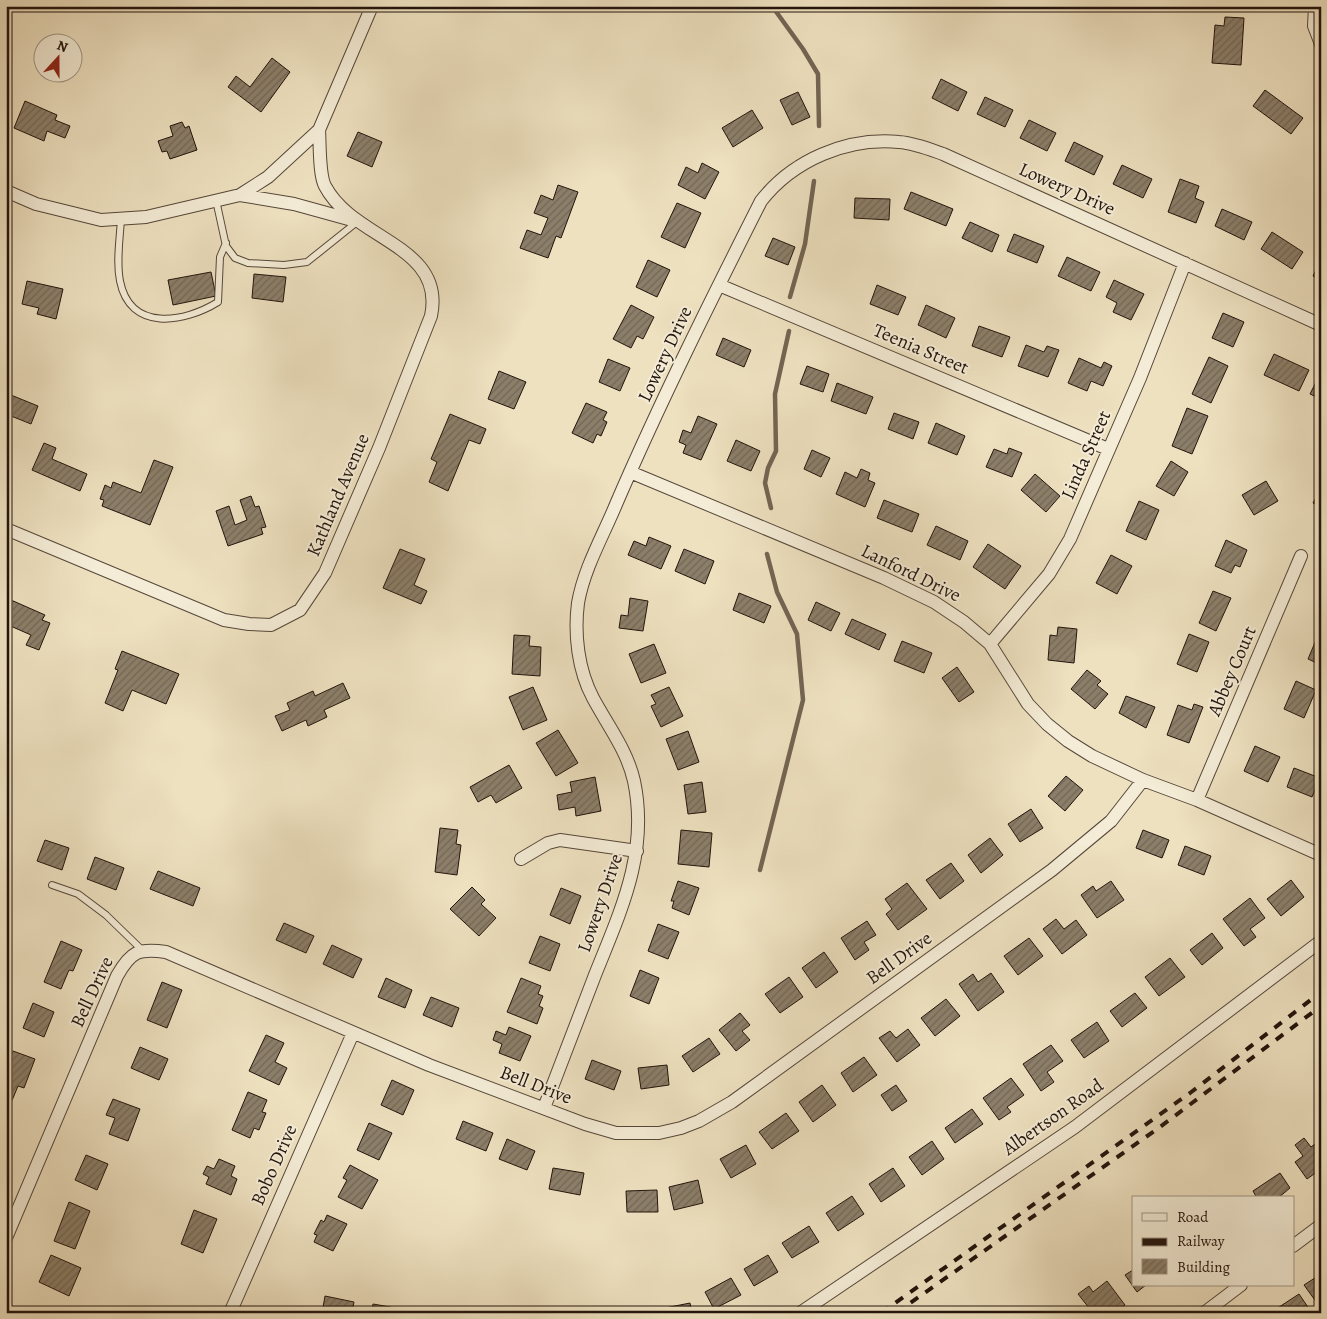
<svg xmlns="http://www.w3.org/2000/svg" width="1327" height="1319" viewBox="0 0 1327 1319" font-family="Alegreya,serif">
<defs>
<pattern id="building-hatch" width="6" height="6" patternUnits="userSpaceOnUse" patternTransform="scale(1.25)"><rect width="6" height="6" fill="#8c7f6a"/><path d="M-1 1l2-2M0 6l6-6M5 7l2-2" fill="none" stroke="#726756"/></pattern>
</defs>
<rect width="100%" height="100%" fill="#eee1c0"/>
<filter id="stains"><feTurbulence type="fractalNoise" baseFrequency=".004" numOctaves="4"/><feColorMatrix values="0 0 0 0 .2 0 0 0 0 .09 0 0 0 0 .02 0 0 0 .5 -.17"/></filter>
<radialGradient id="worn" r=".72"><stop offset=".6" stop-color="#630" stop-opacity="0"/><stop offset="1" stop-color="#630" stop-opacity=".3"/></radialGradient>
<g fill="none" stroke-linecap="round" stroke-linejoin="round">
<!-- stream -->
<path stroke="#736553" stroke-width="4.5" d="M772,6L803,49L818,74L819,126
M790,297L805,244L814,181
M771,508L765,483L768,468L776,451L775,394L789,331
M760,870L803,700L797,634L777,592L767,554"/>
</g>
<!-- building -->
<path fill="url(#building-hatch)" stroke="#22140c" d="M1225,17L1244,18L1241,65L1212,63L1215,25L1224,26Z
M272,58L290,72L261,112L228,87L236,76L250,87Z
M941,79L967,92L958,111L932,98Z
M1265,90L1303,118L1291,134L1253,106Z
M798,92L810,117L792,125L780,100Z
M985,97L1013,110L1005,127L977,114Z
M25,101L57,115L55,120L70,126L65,138L47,131L44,141L14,128Z
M752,110L763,128L733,147L722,128Z
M1029,120L1056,133L1047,151L1020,138Z
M182,122L185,128L189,126L197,150L170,159L167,151L162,152L158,141L173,136L170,126Z
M1321,126V137L1316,135Z
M358,132L382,142L372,167L347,156Z
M1074,142L1103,156L1094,175L1065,161Z
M702,163L719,172L705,199L678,185L686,167L698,173Z
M1122,165L1152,179L1143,198L1113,184Z
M1180,179L1199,186L1195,198L1204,202L1196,223L1168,212Z
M558,185L578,192L561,238L556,236L548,258L520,248L527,230L541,235L548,218L534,213L541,195L553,200Z
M911,192L953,209L946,226L904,209Z
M855,198L890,199L889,220L854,218Z
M677,203L701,213L685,248L661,237Z
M1222,209L1252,222L1244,240L1215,226Z
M970,222L999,235L992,252L962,238Z
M1272,232L1303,252L1292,269L1261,249Z
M1014,234L1044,246L1037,263L1007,251Z
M773,238L795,247L788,265L765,256Z
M1067,257L1100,272L1091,291L1058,276Z
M1321,259V280L1313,276Z
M648,260L670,270L657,297L636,287Z
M211,272L216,296L173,305L168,280Z
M254,274L286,277L283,302L252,298Z
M1114,280L1144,294L1131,320L1113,312L1117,303L1106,297Z
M27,281L63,289L56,319L37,314L39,308L22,304Z
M877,285L906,297L898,315L870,304Z
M631,305L654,317L643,339L637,336L631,348L613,339Z
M926,305L955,318L946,338L918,325Z
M1223,313L1244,322L1233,347L1212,338Z
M979,326L1010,337L1002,357L972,346Z
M723,338L751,350L744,367L716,355Z
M1026,345L1044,352L1047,346L1059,350L1048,377L1018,366Z
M1274,354L1309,370L1299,391L1264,375Z
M1209,357L1228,366L1211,403L1192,394Z
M1079,358L1101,368L1104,362L1112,366L1103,386L1091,381L1087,391L1068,383Z
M608,359L630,368L620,391L599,382Z
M807,366L829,374L823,392L800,384Z
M499,371L526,382L514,409L488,399Z
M1321,372V399L1310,394Z
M837,383L873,397L866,414L831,401Z
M6,393L38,406L31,424L6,414Z
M586,403L607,412L603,420L607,422L601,436L597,434L593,443L572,433Z
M1187,408L1208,416L1192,454L1172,446Z
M894,413L919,422L913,439L888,429Z
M450,414L486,429L480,444L469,440L448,491L429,482L437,462L431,459Z
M698,416L717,424L701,460L683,453L686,445L679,442L683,430L691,433Z
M936,423L965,436L957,455L928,443Z
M736,440L760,451L751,471L727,461Z
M44,443L56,448L52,459L87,474L80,491L32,470Z
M1009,448L1022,453L1012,477L986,467L994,449L1007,454Z
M812,450L830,458L821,477L804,469Z
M154,460L173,467L150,525L102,506L104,500L100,499L105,485L111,488L113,482L141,493Z
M1171,461L1188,472L1174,496L1156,486Z
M861,469L870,473L868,480L875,483L865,507L836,494L845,472L857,478Z
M1035,474L1060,496L1046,512L1021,490Z
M1266,481L1278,501L1254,515L1242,495Z
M1321,488V507L1313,503Z
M251,496L255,507L259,506L266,527L261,528L263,534L228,546L216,511L229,506L235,525L247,520L240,500Z
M884,500L919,514L912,532L877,518Z
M1139,501L1159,510L1146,540L1126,531Z
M936,526L968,541L960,560L927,545Z
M649,537L671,546L661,569L628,555L634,541L646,546Z
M1226,540L1247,550L1240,567L1235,565L1231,573L1215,566Z
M988,544L1021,566L1005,589L973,567Z
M400,549L425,559L414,585L427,591L421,604L383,588Z
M684,549L714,561L705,584L675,571Z
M1111,555L1132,566L1117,594L1096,583Z
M1213,591L1231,598L1216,631L1199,623Z
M739,593L771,606L764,623L733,610Z
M630,598L648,601L643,631L619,628L621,615L628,616Z
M11,600L45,615L42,620L50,623L39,650L26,645L31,635L6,624V607L8,608Z
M816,602L840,613L831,631L808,620Z
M852,619L886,634L879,650L845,634Z
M1058,627L1077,629L1074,663L1048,660L1050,635L1057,636Z
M1319,633L1321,634V665L1308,659Z
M1189,634L1209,642L1197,672L1177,664Z
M514,635L530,636L529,646L541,647L540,676L512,674Z
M902,641L932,653L924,673L894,661Z
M654,644L666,673L641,683L629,654Z
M122,651L179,674L166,704L132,690L123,711L105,703L118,670L115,669Z
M957,667L974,692L959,702L942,678Z
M1087,670L1101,681L1097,685L1108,694L1095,709L1071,689Z
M1296,681L1316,690L1304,718L1284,709Z
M343,683L350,698L324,710L327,717L308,726L306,720L282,731L275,716L290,710L287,703L313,691L315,696Z
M533,687L547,720L523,730L509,697Z
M669,687L683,716L661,727L651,706L656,704L651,695Z
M1126,696L1155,707L1146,728L1119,713Z
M1194,704L1203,707L1189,743L1167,735L1178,705L1192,710Z
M558,730L578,763L556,776L536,743Z
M688,731L699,762L678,770L666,739Z
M1255,746L1280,757L1268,782L1244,771Z
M509,765L522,788L496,803L491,795L478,802L470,787Z
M1294,768L1320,778L1312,797L1287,787Z
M1066,776L1083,790L1065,811L1048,796Z
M595,777L601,811L576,816L575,807L559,810L557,795L572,792L570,782Z
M702,782L706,812L688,814L684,785Z
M1031,809L1043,828L1020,842L1008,824Z
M440,828L458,830L456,844L461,845L457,875L435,872Z
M681,830L712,833L709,867L678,864Z
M1143,830L1169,840L1162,858L1136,848Z
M990,838L1003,855L981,873L968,855Z
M45,840L69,848L62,870L37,861Z
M1185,846L1211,856L1204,875L1178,865Z
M95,857L124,868L116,890L87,879Z
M951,863L964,881L940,899L926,880Z
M158,871L200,888L193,906L150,889Z
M1291,880L1304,897L1281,916L1267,899Z
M678,881L699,888L689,915L672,908L674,901H671Z
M1111,881L1124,900L1097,918L1081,895L1093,886L1096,891Z
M907,883L927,909L898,930L886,914L892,909L885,899Z
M472,887L485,900L481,904L496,918L479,936L450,909Z
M561,888L581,896L570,924L550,915Z
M1250,898L1265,918L1250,929L1256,937L1244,946L1223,919Z
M1056,919L1064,929L1076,920L1087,935L1062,954L1043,929Z
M867,921L876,935L864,942L869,950L855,960L841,938Z
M284,923L314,936L306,953L276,940Z
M658,924L679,932L668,959L648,951Z
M1212,933L1223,948L1202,965L1190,950Z
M540,936L560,944L550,971L529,963Z
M1029,938L1043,956L1018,975L1004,956Z
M61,941L82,950L73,971L69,970L61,989L44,982Z
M332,945L362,959L353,978L323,964Z
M824,952L838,972L816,988L802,968Z
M1170,958L1185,977L1159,996L1145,977Z
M640,970L659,978L649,1004L630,996Z
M991,973L1004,992L978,1011L959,984L973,974L978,982Z
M789,977L803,997L780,1013L765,994Z
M386,978L412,990L405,1008L378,997Z
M521,978L541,986L538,994L543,996L539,1006L543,1008L537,1024L507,1012Z
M162,982L182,990L167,1028L147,1020Z
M1135,993L1147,1008L1122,1027L1110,1011Z
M431,997L459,1008L452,1027L423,1015Z
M946,999L960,1016L935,1036L921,1018Z
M33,1003L54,1012L44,1037L23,1028Z
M740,1013L750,1025L742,1031L750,1040L736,1051L719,1030Z
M1097,1022L1109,1041L1084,1058L1071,1040Z
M509,1027L531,1036L520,1061L499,1053L502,1044L493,1040L496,1031L506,1035Z
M908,1029L920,1045L897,1062L879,1038L890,1031L896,1038Z
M266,1035L284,1043L275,1062L287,1068L279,1085L249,1071Z
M709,1038L720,1054L693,1072L682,1056Z
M1051,1045L1063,1061L1047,1072L1054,1082L1041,1091L1023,1064Z
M140,1047L168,1059L159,1080L131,1068Z
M13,1051L35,1059L24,1088L18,1086L11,1103L6,1101V1069Z
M864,1057L877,1075L853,1092L841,1073Z
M592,1060L621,1071L614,1090L585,1079Z
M667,1065L669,1085L641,1089L638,1068Z
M1011,1078L1024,1095L1007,1107L1011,1112L999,1120L983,1098Z
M392,1080L414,1090L403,1115L381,1105Z
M822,1085L836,1105L813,1122L799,1102Z
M896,1085L907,1101L892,1111L881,1095Z
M248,1092L267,1100L262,1112L266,1113L259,1130L254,1128L250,1138L232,1130Z
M113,1099L140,1109L128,1141L109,1134L115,1118L106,1115Z
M972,1109L983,1124L955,1143L945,1128Z
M786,1113L799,1131L772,1149L759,1132Z
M463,1121L493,1133L486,1151L456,1139Z
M369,1123L392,1133L379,1160L357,1150Z
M1304,1138L1311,1147L1319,1141L1321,1144V1169L1307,1179L1295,1162L1303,1156L1295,1145Z
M507,1139L535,1151L527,1170L499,1159Z
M932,1141L944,1159L922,1175L909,1157Z
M746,1145L756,1164L731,1178L720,1159Z
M86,1155L108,1164L97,1190L75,1180Z
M219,1159L235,1166L231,1176L237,1179L231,1195L206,1184L209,1177L203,1174L207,1166L214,1169Z
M350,1165L378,1180L362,1209L338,1197L347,1180L343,1178Z
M553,1168L584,1173L580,1195L549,1189Z
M893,1168L905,1186L881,1202L869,1184Z
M1280,1173L1290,1188L1278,1198H1257L1253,1191Z
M698,1180L703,1203L674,1210L669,1187Z
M657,1190L658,1212H627L626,1191Z
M852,1196L864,1214L838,1231L826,1213Z
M69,1202L90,1211L75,1249L54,1241Z
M194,1210L217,1219L203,1253L181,1244Z
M327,1215L347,1224L333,1251L314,1242L317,1235L314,1234L321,1220L324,1222Z
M809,1226L819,1242L792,1258L782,1243Z
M51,1255L81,1268L69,1296L39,1282Z
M768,1255L778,1272L754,1286L744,1269Z
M1133,1270V1285H1146L1137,1292L1125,1275Z
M1321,1274V1301L1317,1303L1304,1285Z
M731,1278L741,1295L714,1309L705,1292Z
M1107,1281L1125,1305L1116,1313L1109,1309L1104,1313H1093L1078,1294L1089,1286L1093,1292Z
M1299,1294L1312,1313H1270Z
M325,1296L354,1302L352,1313H322Z
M690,1303L692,1313H661L660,1309Z
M373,1304L402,1309L401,1313H371Z"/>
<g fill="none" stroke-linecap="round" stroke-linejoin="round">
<defs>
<path id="service" d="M216,200L226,246L235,258L248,263L284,265L307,262L357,222
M121,218C120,239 116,261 120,281C130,332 184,323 218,302L220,257L226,243
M52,885L78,894L106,915L142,950"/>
<path id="minor" d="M1315,6L1314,26L1321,44
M6,191L36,204L101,220L146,217L240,195L268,177L319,130L372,6
M240,195L294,204L352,220
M719,285L1108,449
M630,472L884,578L934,602L964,622L990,644L1028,704L1047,724L1068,741L1092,756L1143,780L1197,800L1321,855
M6,529L224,620L249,624L271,625L300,610L325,573L379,448L431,316C446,245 353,240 325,186C319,175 320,144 319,130
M990,644L1049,574L1070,539L1140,378L1185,263
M1197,800L1301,556
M521,859L548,843L560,840L637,851
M544,1108C561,1063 578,1019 595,975C621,910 649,852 634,781C627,750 608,726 593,698C578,670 574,634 578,603C584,568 604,534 617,502C661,400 711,300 761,201C793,160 847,137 899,142C914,143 929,149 943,154L1321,325
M6,1238L117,976C131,951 139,948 166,952L429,1065L585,1124L616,1133H659L681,1128L699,1121L732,1102L1052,870L1111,821L1143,780
M1293,1246L1321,1225
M230,1313L353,1033
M800,1313L1075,1127L1321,941
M1204,1313L1241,1285"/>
</defs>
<!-- service casing -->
<use href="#service" stroke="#554739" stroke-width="8"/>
<!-- minor casing -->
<use href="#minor" stroke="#554739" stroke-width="14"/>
<!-- service -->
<use href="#service" stroke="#f4ecd6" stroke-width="6"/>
<!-- minor -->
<use href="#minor" stroke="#f4ecd6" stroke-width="12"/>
<!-- rail -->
<path stroke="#22140c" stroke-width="4" stroke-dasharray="9 9" stroke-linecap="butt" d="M881,1313L1190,1093L1321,992
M896,1313L1160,1127L1321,1006"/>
</g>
<g text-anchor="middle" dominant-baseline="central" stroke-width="4" stroke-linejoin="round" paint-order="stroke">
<!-- street labels -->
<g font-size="19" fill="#22140c" stroke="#f4ecd6">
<text transform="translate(1067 189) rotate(24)">Lowery Drive</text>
<text transform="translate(921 349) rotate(23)">Teenia Street</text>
<text transform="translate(665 354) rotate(-65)">Lowery Drive</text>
<text transform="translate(1086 455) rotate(-66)">Linda Street</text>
<text transform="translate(338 495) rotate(-67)">Kathland Avenue</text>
<text transform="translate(911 573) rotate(26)">Lanford Drive</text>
<text transform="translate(1232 671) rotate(-67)">Abbey Court</text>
<text transform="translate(600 903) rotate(-71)">Lowery Drive</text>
<text transform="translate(899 958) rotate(-36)">Bell Drive</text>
<text transform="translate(92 992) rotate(-65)">Bell Drive</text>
<text transform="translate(536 1085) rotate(21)">Bell Drive</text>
<text transform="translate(1053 1117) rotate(-35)">Albertson Road</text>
<text transform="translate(274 1165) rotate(-66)">Bobo Drive</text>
</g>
</g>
<!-- margin -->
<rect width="1327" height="1319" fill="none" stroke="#eee1c0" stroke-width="25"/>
<rect x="8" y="8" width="1312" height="1304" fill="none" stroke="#22140c" stroke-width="2.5"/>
<rect x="12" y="12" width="1302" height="1294" fill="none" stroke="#22140c"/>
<!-- legend -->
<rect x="1132" y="1196" width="162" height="90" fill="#f4ecd6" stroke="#a09685"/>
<rect x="1142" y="1213" width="25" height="8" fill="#f4ecd6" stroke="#a09685"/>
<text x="1177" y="1222" font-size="15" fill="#22140c">Road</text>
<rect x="1142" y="1238" width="25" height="8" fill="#22140c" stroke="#a09685"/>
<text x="1177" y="1246" font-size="15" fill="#22140c">Railway</text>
<rect x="1142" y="1259" width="25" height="15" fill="url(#building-hatch)" stroke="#a09685"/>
<text x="1177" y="1272" font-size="15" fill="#22140c">Building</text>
<!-- north arrow -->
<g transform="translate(58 58) rotate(21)"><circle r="24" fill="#f4ecd6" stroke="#a09685"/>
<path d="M0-4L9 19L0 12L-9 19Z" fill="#8f2418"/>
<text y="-8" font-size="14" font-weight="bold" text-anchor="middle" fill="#22140c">N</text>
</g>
<rect width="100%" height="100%" filter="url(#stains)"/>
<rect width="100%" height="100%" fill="url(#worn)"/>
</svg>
